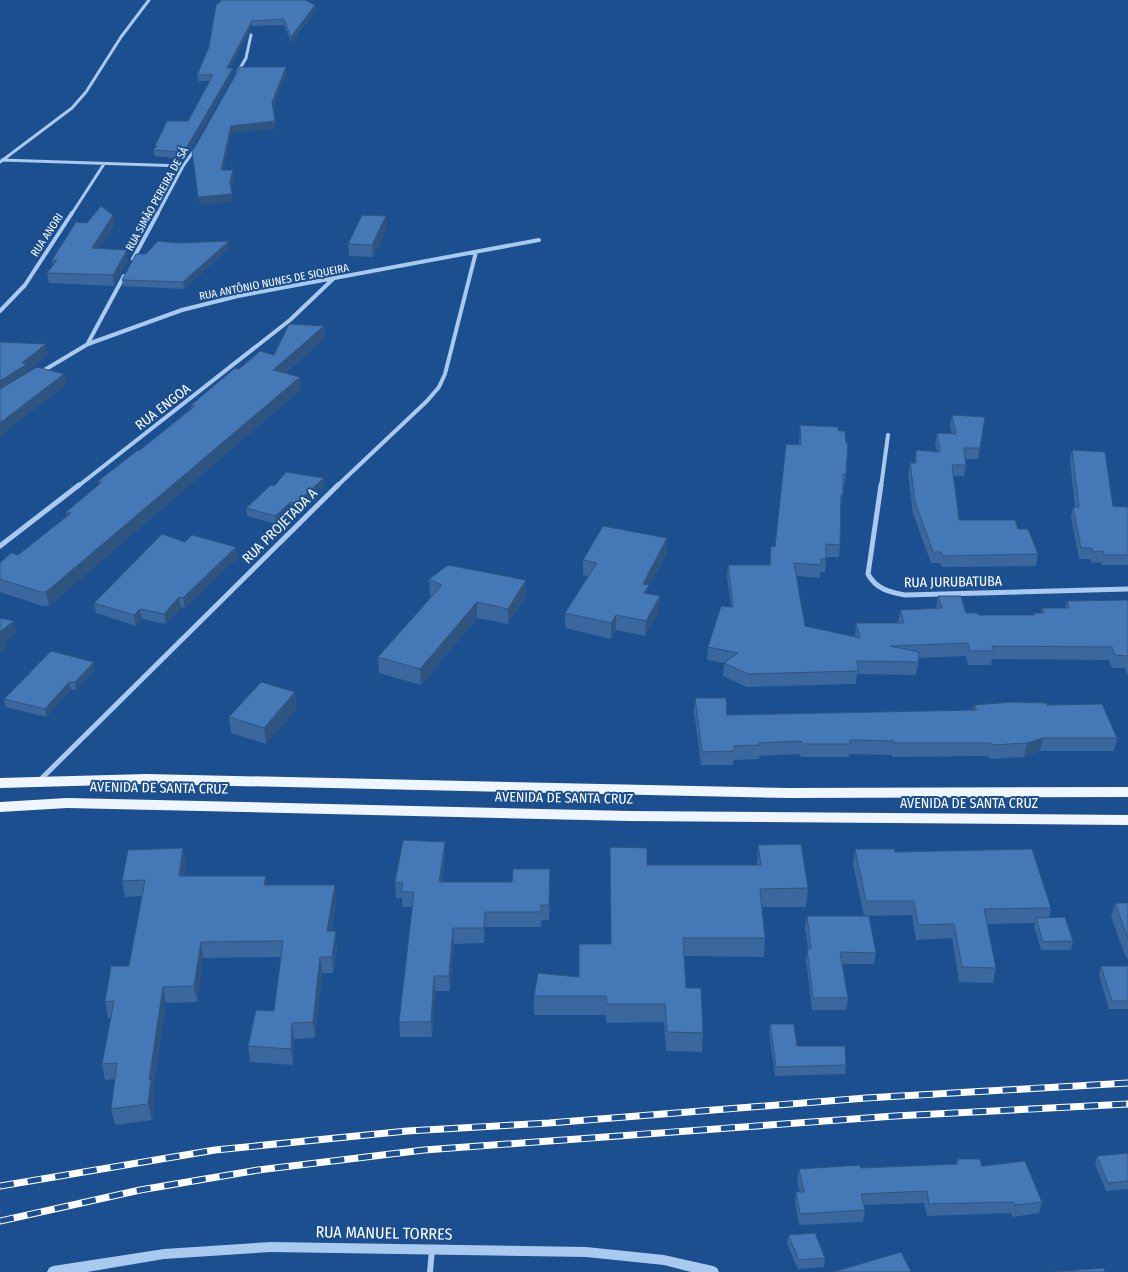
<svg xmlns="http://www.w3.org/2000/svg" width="1128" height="1272" viewBox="0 0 1128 1272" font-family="'Fira Sans Condensed',sans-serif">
<rect width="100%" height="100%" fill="#1b4f8f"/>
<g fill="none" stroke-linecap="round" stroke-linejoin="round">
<!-- minor-far3 -->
<path stroke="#a9c9ee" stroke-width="3" d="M238,72L246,58L251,35
M2,160L183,166
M0,162L72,108L86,92L121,37L149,0
M71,215L104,164
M157,215L183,166L195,149"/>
<!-- minor-far2 -->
<path stroke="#a9c9ee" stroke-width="4" d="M133,259L158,213
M0,311L25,285L72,213
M88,343L124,276
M41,372L88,344L182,310L238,296L539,240
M77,487L290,320L333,279
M336,487L427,401L439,387L445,374L476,252
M881,487L888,435"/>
<!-- minor-far1 -->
<path stroke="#a9c9ee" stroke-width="5" d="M881,485L868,574C876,589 889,592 905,595L1128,589
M0,546L79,485
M39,781L338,485"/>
<!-- minor -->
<path stroke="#a9c9ee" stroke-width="6" d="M430,1272L432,1250"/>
<!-- tertiary -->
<path fill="#a9c9ee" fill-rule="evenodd" d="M271,1242L586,1247L664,1255L713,1266L717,1268L719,1272H691L664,1265L586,1257L271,1252L164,1259L87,1272H47L49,1268L53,1266L164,1249Z"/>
<!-- primary -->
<path fill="#f0f6ff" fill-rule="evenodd" d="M146,774L789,788L1128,787V797L789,798L146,784L0,788V778Z
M67,798L630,811L1128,815V825L630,821L67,808L0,812V802Z"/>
<defs>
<path id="rail" d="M0,1186L215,1150L407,1131L549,1123L866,1098L1128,1083
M0,1221L140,1190L258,1170L424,1150L895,1116L1128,1104"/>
</defs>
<!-- rail casing -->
<use href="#rail" stroke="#fff" stroke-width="7"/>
<!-- rail -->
<use href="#rail" stroke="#1b4f8f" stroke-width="5" stroke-dasharray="14" stroke-linecap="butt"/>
</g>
<!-- wall -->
<path fill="#3a679d" d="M216,5H315L316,11L291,42L284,25L252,26L230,68L233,74L185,159L154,156L153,150L155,148V146L188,121L210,81H198L197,75L209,47Z
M114,225L99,249L128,260L114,286L49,283L47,273L53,265L52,260Z
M387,228L373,257L349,256L348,244Z
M229,241V248L184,289L123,286L122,280L146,254L178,243Z
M324,326L325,338L285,373L300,377L301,389L49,606H43L0,592V563L18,555L67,517L66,512L99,485L98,481L140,450L191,408V405L239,369L274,355Z
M952,415L985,417L978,459H965L966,465L964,476H953L959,520L1018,529L1038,554L1036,566L942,567L940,563H931L913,514L908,474L910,463H914L916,450L937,451L935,444L937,433L952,434L950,426Z
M800,425L846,474L844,487H843L841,508H840V545L839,557H826L825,572H820V578L797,576L805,626L855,637L856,623H898L900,610L936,609L938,596L966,613L978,615H1033L1034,613H1041L1042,608H1065L1067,601L1128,600V676L1125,668H1112L1109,660L992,659L991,665H968L966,656L919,658L916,675L857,674L856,684L747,687L723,676L724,663L707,660L708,647L731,607L727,577L728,565H770L771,546L775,547L799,445Z
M1072,450L1113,506L1128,507V565H1102L1101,562L1091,563L1090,559H1079L1071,517L1073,507H1075L1070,460Z
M274,486H324L297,511L292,509L276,524L247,516L246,508Z
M667,538V553L648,587V594L660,596L659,611L645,636L616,630L611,639L565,628V613L588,576L583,575V560Z
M185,542L238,557L185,608L181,607L166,624L142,619L136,626L96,613L94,603Z
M429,579L526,580V596L508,624L477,618L421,685L379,673L378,657L432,596L430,595Z
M95,670L76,690H71L46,717L6,707L4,699Z
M695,698L727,715L973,710L974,705H1047L1117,738L1114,751H1040L1024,757L990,759L988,756L892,757V755L849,754V757H801L800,754L759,756V759L734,760L733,765H701L694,712Z
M297,708L266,744L231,733L229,717Z
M445,842V857L442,882L550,884L549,920H542L541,927H485L484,943L454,944L450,991H435L432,1037H400L399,1022L412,907H402V898H396L395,882Z
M758,845L808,888L806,907H762L765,938L764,957L684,956L686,988L703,1033L702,1052L666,1051L664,1022L606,1023V1015H534V996L579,977L611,944L610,847L647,865H757Z
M855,849L895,852L1051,908L1049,918L1073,941L1071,950H1041L1034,926L1035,923L987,924L996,968L993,983L959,982L952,938L916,940L912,915L864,916L853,864Z
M186,864L184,876L267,885L336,901L332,931L337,947L333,973H322L315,1038L294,1039L293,1065L250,1062L248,1046L274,1011L281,957L203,958L197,1002L166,1003L153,1090L154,1095L152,1120L115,1125L111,1109L115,1079L105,1080L102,1064L111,1018H108L105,1002L129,966L142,896L125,897L122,881Z
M1115,903H1128V958H1126L1111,917Z
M807,916L876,953L874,964H842L848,998L846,1010H812L806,960L807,949H808L805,927Z
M1101,966H1128V1009H1109L1099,975Z
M770,1024L797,1046L846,1065L845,1074L775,1076L769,1033Z
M1128,1153V1189L1106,1191L1095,1164L1097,1156Z
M957,1159L982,1166L1042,1202L1039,1213L1012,1217L1011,1213L927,1216L924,1203L864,1205L865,1210L863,1222L799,1225L795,1204L796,1192H800L797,1180L799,1169L861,1168L956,1164Z
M788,1235L825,1258L824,1267L798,1269L787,1244Z"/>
<!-- shaded-wall -->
<path fill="#305480" d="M315,5L316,11L291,42V37Z
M252,21V26L227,74V68Z
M286,67L287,74L273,109L272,102Z
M233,68V74L185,159L184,152Z
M275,121L276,129L231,133L222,178L221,170L231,126Z
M233,170L234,178L231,190L230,182Z
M232,194L233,202L199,205L198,197Z
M113,215L114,225L93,259L92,248Z
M386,216L387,228L373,257L372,245Z
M229,241V248L184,289L183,282Z
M127,250L128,260L114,286L113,275Z
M324,326L325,338L274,382L273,370Z
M46,344L48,355L28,371L29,375L0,393V381Z
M64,374L66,385L0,436V423Z
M300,377L301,389L49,606L46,592Z
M324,478V486L297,511L296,503Z
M291,502L292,509L276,524L275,516Z
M667,538V553L648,588V600L643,608V584Z
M236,547L238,557L185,608L183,598Z
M526,580V596L508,624V609Z
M660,596L659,611L645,636L646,621Z
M179,597L181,607L166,624L164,614Z
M477,602V618L421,685L420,669Z
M140,609L142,619L136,626L134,615Z
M616,615V630L611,639V623Z
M14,621L16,633L5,643L6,647L0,654V632Z
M94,662L95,670L76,690L75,682Z
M69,682L71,690L46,717L45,709Z
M295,692L297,708L266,744L264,728Z
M1043,738L1040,751L1024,757L1027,743Z
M445,842V857L439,897V882Z
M183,848L186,864L182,891L179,876Z
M550,869V884L549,920V905Z
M266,876L268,891L264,885Z
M335,885L336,901L329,946L327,931Z
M485,912V927L484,943V928Z
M453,928L454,944L450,991L449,976Z
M336,931L337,947L333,973L332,957Z
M201,942L203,958L197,1002L194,986Z
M320,957L322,973L315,1038L313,1022Z
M434,976L435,991L432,1037L431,1022Z
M163,987L166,1003L153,1090L154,1095L152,1120L148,1104L149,1080Z
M292,1023L294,1039L293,1065L291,1049Z"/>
<!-- building -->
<path fill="#4478b7" stroke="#305480" d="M222,0H305L315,5L291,37L284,19L252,21L227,68H233L184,152L153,150L157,146H155L167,121H188L213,75H197L209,47L216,5Z
M240,67H286L272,102L275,121L231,126L221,170H233L230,182L232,194L198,197L192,152Z
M101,206L113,215L92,248L127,250L113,275L47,273L57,260H52L76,222L87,223Z
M362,215L386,216L372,245L348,244Z
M158,241L178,243L229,241L183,282L122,280L136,254H146Z
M289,324L324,326L273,370L300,377L46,592H40L0,579V563L11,553L18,555L71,513L66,512L102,482L98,481L138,450H140L195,406L191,405L235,368L239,369L260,351L274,355Z
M0,342L46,344L22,363L27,364L0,381Z
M37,367L64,374L0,423V389Z
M952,415L985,417L980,448H964L966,465H952L959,520H1015L1018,529H1028L1038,554L943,556L941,552H933L915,502L910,463H916V450L940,452L937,433L956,434Z
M800,425L838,427L839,431H845L846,443L848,444L846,474H843V495H841L840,545L826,544V559H821V565L794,563L805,626L860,638L856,623H904L900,610L942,608L938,596H961L966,613H978V615H1034V613H1044L1042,608H1069L1067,601L1128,600V656L1115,655L1112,647L992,646L994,651H970L968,643L890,646L919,652L918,662L857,661L858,671L748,674L724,663L738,653L708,647L721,606L733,607L728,565H770L771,546L775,547L786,444L801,445Z
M1072,450L1105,452L1113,506L1128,507V555H1104L1103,551L1093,552L1092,548H1081L1073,507H1079Z
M286,472L324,478L296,503L291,502L275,516L246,508L271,485L274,486Z
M603,526L667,538L643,584L649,585L644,593L660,596L646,621L616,615L611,623L565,613L597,563L583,560Z
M162,534L185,542L192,535L236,547L183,598L179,597L164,614L140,609L134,615L94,603Z
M448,565L526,580L508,609L477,602L420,669L378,657L442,585L429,579Z
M0,618L14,621L0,632Z
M51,651L94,662L75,682H69L45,709L4,699Z
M261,682L295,692L264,728L229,717Z
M695,698H726L727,715L977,710L974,705L1012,702L1046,703L1047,705L1102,704L1117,738H1043L1027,743L992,745L991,743H894V741L850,740V744H802L801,741L759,743L760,745L734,746V751L702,752Z
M403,840L445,842L439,882H512L513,869H550L549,905H541V912H485L484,928H453L449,976H434L431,1022H399L414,892H401L403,883L395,882Z
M801,844L808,888L760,889L765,938H683L686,988H701L703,1033L667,1032L665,1004H607L606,996H534L538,973L579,977V944H611L610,847L647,848V865H761L758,845Z
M183,848L179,876H266L264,885H335L327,931H336L332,957H320L313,1022L292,1023L291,1049L248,1046L256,1010L274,1011L283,941L201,942L194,986L163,987L149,1080L151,1079L148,1104L111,1109L117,1063L102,1064L114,1001L105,1002L111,966H129L145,880L122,881L128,850Z
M855,849H894L895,852L1032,849L1051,908L984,909L996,968L962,967L954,924L918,925L914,901H866Z
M1115,903H1128V939Z
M807,916H869L876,953L840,952L848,998H813L807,949H811Z
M1065,917L1073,941L1043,942L1036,918Z
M1101,966H1128V1001H1112Z
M770,1024H794L797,1046H845L846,1065L776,1067Z
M1128,1153V1181L1108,1183L1097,1156Z
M957,1159H980L982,1166L1025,1161L1042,1202L1015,1205L1014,1202L929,1204L927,1191L861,1194L865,1210L800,1214L796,1192H804L799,1169L860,1165L861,1168L958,1164Z
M815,1233L825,1258L799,1260L788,1235Z
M901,1252L911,1272H833Z
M1104,1268L1105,1272H1051Z"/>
<g text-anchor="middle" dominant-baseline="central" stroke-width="4" stroke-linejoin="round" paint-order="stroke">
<!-- far-street labels -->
<g font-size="11" fill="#fff" stroke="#1b4f8f">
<text transform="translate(157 199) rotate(-61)">RUA SIMÃO PEREIRA DE SÁ</text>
<text transform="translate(47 235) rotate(-57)">RUA ANORI</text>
<text transform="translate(274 282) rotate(-11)">RUA ANTÔNIO NUNES DE SIQUEIRA</text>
</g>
<!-- street labels -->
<g font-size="14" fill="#fff" stroke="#1b4f8f">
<text transform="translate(163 407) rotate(-38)">RUA ENGOA</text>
<text transform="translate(280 526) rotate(-45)">RUA PROJETADA A</text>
<text transform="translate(953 582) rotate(-1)">RUA JURUBATUBA</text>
<text transform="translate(159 788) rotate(1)">AVENIDA DE SANTA CRUZ</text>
<text transform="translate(564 798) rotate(1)">AVENIDA DE SANTA CRUZ</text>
<text x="969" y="803">AVENIDA DE SANTA CRUZ</text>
</g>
<!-- near-street labels -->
<g font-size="16" fill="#fff" stroke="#1b4f8f">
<text transform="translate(384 1233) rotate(1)">RUA MANUEL TORRES</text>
</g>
</g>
</svg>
